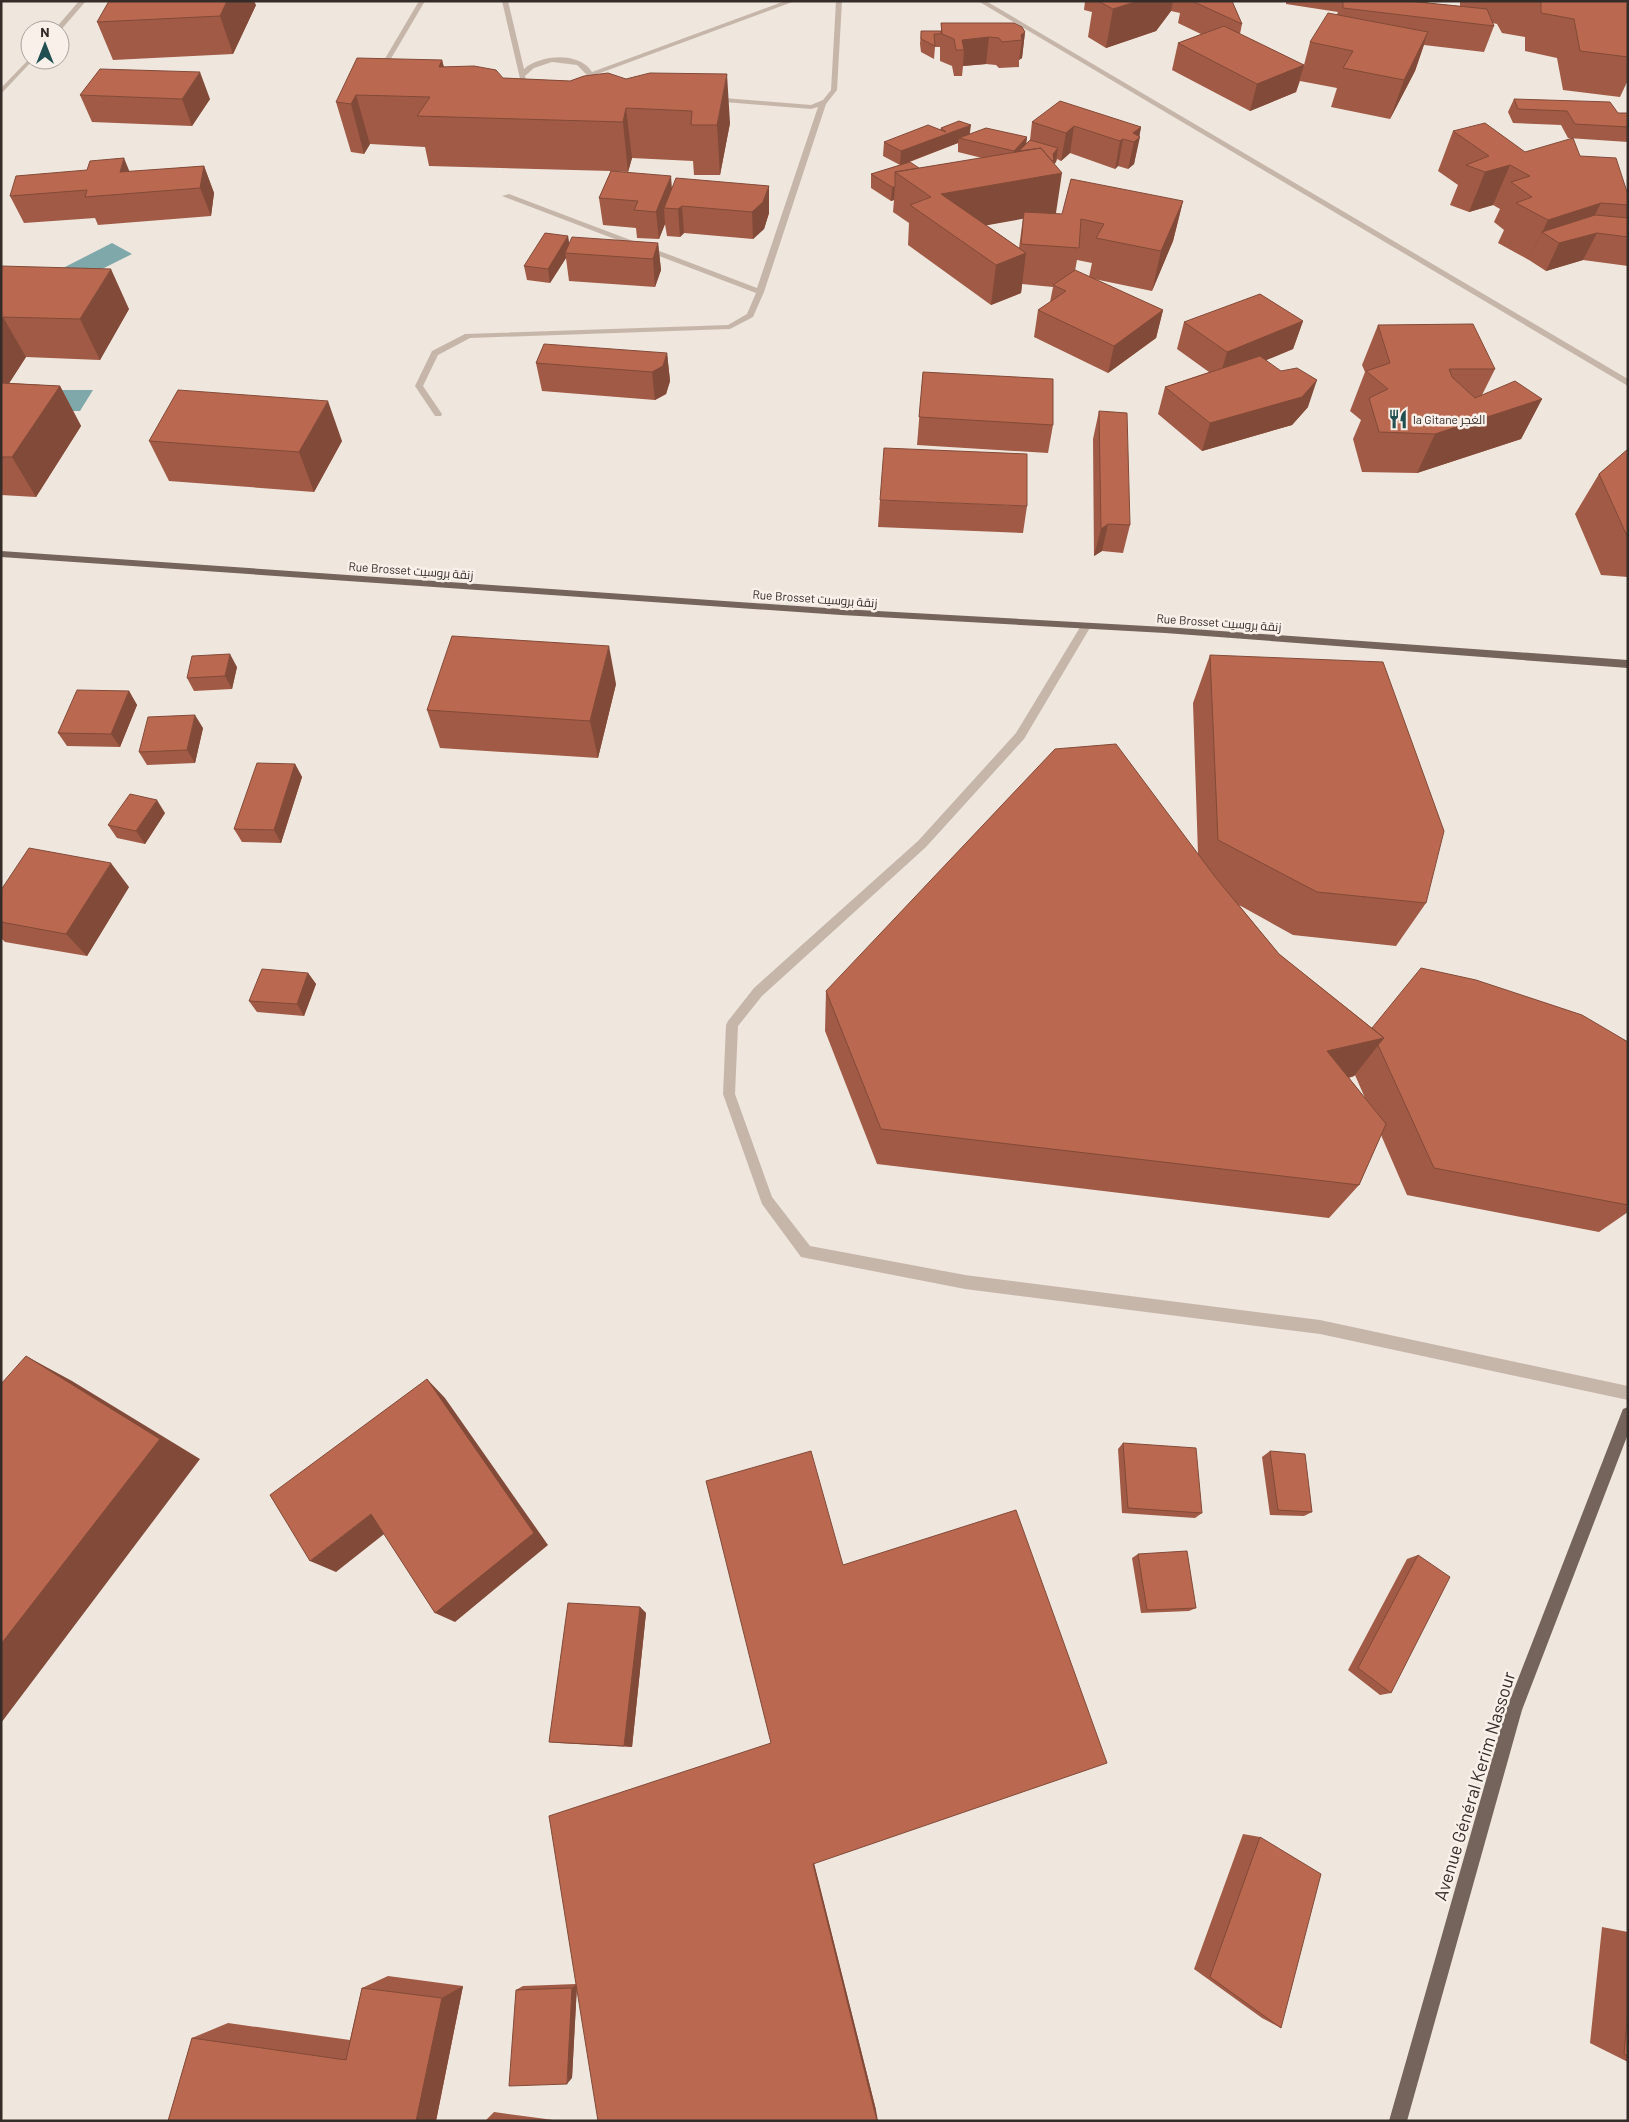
<svg xmlns="http://www.w3.org/2000/svg" width="1629" height="2122" viewBox="0 0 1629 2122" font-family="Barlow,Cairo,sans-serif">
<rect width="100%" height="100%" fill="#efe6dd"/>
<!-- water -->
<path fill="#7ea8aa" d="M112,243L132,254L80,280L61,269Z
M24,390H93L80,411H15Z"/>
<g fill="none" stroke-linecap="round" stroke-linejoin="round">
<!-- minor -->
<path fill="#c6b6aa" fill-rule="evenodd" d="M79,1H86L60,31L54,30Z
M419,1H425L389,62L391,73L386,74L383,62Z
M502,1H508L524,69C540,55 579,51 592,72L785,1H795L592,76C576,96 541,100 521,83ZM552,62L577,65L587,75C571,93 547,92 527,82L525,76L534,68Z
M836,1H842L837,90L826,104L764,292L753,317L730,329L470,338L438,355L423,386L442,414L441,416H435L415,386L432,351L465,334L728,325L747,314L756,293L502,196L509,194L757,288L818,107L811,109L712,101L709,99L712,97L811,105L823,100L831,90Z
M978,1H986L1628,379V386Z
M30,58V60H33L32,61L1,94V88Z
M1086,623L1091,626L1024,739L926,847L762,996L738,1026L735,1094L772,1197L810,1246L965,1275L1320,1320L1628,1386V1400L1320,1334L965,1289L806,1258L801,1257L762,1204L723,1094L726,1025L728,1021L754,988L918,841L1016,733L1082,624Z"/>
<!-- major -->
<path fill="#75645b" fill-rule="evenodd" d="M1,551L841,609L1165,627L1628,660V668L1165,633L841,615L1,557Z
M1628,1407V1434L1522,1710L1407,2121H1389L1506,1710L1621,1414L1623,1409Z"/>
</g>
<!-- wall -->
<path fill="#a05a45" fill-rule="evenodd" d="M1085,1H1232L1242,24L1240,34L1304,65L1310,42L1337,14L1338,12L1286,4V1H1429L1428,3L1460,6V1H1628V80L1620,97L1563,90L1557,58L1525,51V37L1502,33L1497,24L1493,23L1494,26L1484,52L1424,45L1415,71L1390,119L1331,107L1337,88L1300,81L1296,92L1250,111L1172,70L1178,43L1201,34L1178,23L1180,13L1171,11L1156,31L1106,48L1088,37L1092,12L1084,10Z
M256,5L233,54L113,60L97,22Z
M941,23L1025,32L1022,58L1019,60V67L999,68L996,65L986,64L963,66L962,76H954L952,66L940,61V47H935L934,59L921,52L920,44L921,31H941Z
M442,60L444,67L503,78L570,81L584,76L730,123L720,175H694L693,161L632,158L628,172L612,171L672,188L769,186V213L764,229L753,239L684,233L680,237L667,236L665,224L659,239L637,238L636,228L603,225L599,198L611,171L429,166L425,147L370,144L364,154L351,152L336,102Z
M80,95L210,99L192,126L92,122Z
M1514,99L1618,113H1628V142L1568,138L1561,125L1513,123L1508,112Z
M1032,122L1141,127L1134,164L1128,169L1118,166L1115,169L1070,153L1061,161L1057,159L1056,162L1054,164L1056,213H1052L1062,214L1183,201L1173,241L1152,291L1094,279L1163,310L1156,338L1108,373L1034,337L1038,310L1050,302L1053,287L1022,284L1021,293L991,305L908,245L909,223L893,212L894,200L891,201L871,188V174L900,165L883,156L884,142L940,130L941,128L970,134L1027,137L1026,145L1030,140ZM958,143V152L982,158L919,168L907,163ZM1023,218L1019,248L986,225ZM1077,260L1092,263L1089,277L1075,271Z
M1453,131L1525,152L1580,156L1628,195V266L1583,260L1546,271L1529,260L1498,243L1504,230L1494,222L1500,209L1493,205L1469,212L1450,205L1458,185L1438,171Z
M204,166L214,193L211,216L98,225L95,218L24,223L10,196L129,172Z
M568,236L569,244L658,243L661,270L655,287L569,281L566,258L550,283L527,280L524,266Z
M1,266L129,309L100,360L26,357L9,383L60,386L81,426L36,497L1,495Z
M1303,321L1293,349L1266,360L1308,407L1292,425L1202,451L1158,414L1165,387L1209,372L1177,349L1184,322Z
M1378,325L1495,369L1482,395L1542,399L1521,439L1417,473L1362,472L1353,439L1361,420L1350,411L1365,372L1362,365Z
M667,353L670,381L666,394L655,400L542,391L536,363Z
M923,372L1053,425L1048,453L917,445Z
M1099,411L1130,525L1123,553L1102,551L1094,556L1093,439Z
M149,441H342L314,492L169,481Z
M1628,449V577L1601,575L1575,514L1599,474Z
M880,500L1027,506L1023,533L878,527Z
M1210,655L1426,903L1396,946L1293,935L1239,905L1279,954L1372,1028L1628,1042V1212L1599,1232L1407,1195L1381,1135L1359,1185L1329,1218L877,1164L825,1031L826,991L1198,854L1193,703ZM1355,1075L1365,1098L1349,1078L1354,1076Z
M237,667L232,689L194,691L187,678Z
M616,684L598,758L440,748L427,710Z
M129,691L137,705L120,747L67,746L58,733Z
M203,728L195,763L147,765L139,752Z
M295,764L302,777L281,843L242,842L234,829Z
M165,813L145,844L117,838L108,825Z
M129,887L87,956L5,942L1,938V890Z
M308,973L316,984L304,1016L257,1012L249,1001Z
M1123,1443L1202,1513L1195,1518L1122,1513L1118,1449Z
M1270,1451L1312,1512L1304,1516L1270,1515L1262,1457Z
M1138,1554L1196,1608L1189,1611L1141,1613L1132,1558Z
M1418,1555L1391,1693L1380,1695L1348,1670L1407,1559Z
M640,1607L646,1613L632,1747L559,1743L549,1742Z
M1243,1834L1260,1837L1281,2028L1262,2018L1194,1969Z
M814,1864L876,2110L577,1986L572,2078L516,1990L523,1986L576,1984Z
M1602,1927L1628,1932V2062L1590,2043Z
M388,1976L463,1986L436,2121H168L192,2038L228,2023L350,2040L362,1988Z
M494,2112L561,2121H485Z"/>
<!-- shaded-wall -->
<path fill="#824a38" d="M227,1H254L256,5L233,54L220,16Z
M1138,1H1173L1171,11L1156,31L1106,48L1113,9Z
M1025,32L1022,58L1019,60L1022,40L1021,35Z
M1428,32L1415,71L1390,119L1404,80Z
M989,37L986,64L963,66L964,50L962,40Z
M442,60L453,109L439,67Z
M1304,65L1296,92L1250,111L1257,84Z
M200,72L210,99L192,126L182,99Z
M727,74L730,123L720,175L717,125Z
M356,95L370,144L364,154L351,104Z
M626,108L632,158L628,172L623,122Z
M971,125L969,139L959,138L958,143L900,165L901,151Z
M1074,126L1070,153L1061,161L1066,133Z
M1141,127L1139,138L1140,137L1134,164L1128,169L1134,142L1133,133Z
M1027,137L1025,151L1013,165L1014,151Z
M1123,139L1118,166L1115,169L1120,141Z
M1058,148L1056,162L1053,165L1054,161L1053,154Z
M124,158L135,185L120,172Z
M1510,165L1493,205L1469,212L1485,172Z
M204,166L214,193L211,216L200,188Z
M1062,173L1056,213L949,232L941,194Z
M671,176L673,203L664,208L665,224L659,239L656,212Z
M769,186V213L764,229L753,239L752,212Z
M892,187H895L894,200L891,201Z
M1183,201L1173,241L1152,291L1161,251Z
M1601,203L1584,236L1597,233L1583,260L1546,271L1559,243L1542,232L1529,260L1548,220Z
M682,206L684,233L680,237L678,209Z
M568,236L570,250L565,253L566,258L550,283L548,269Z
M658,243L661,270L655,287L653,259Z
M1026,253L1021,293L991,305L996,265Z
M111,269L129,309L100,360L80,319Z
M1163,310L1156,338L1108,373L1114,346Z
M3,317L26,357L1,396V320Z
M1303,321L1293,349L1219,380L1227,352Z
M667,353L670,381L666,394L655,400L652,372Z
M1317,380L1308,407L1292,425L1202,451L1210,423Z
M60,386L81,426L36,497L12,457Z
M1542,399L1521,439L1417,473L1435,434Z
M328,401L342,441L314,492L299,452Z
M1108,524L1102,551L1094,556L1101,529Z
M609,646L616,684L598,758L590,721Z
M230,654L237,667L232,689L225,676Z
M129,691L137,705L120,747L111,734Z
M195,715L203,728L195,763L187,750Z
M295,764L302,777L281,843L274,830Z
M157,800L165,813L145,844L136,831Z
M111,863L129,887L87,956L66,934Z
M308,973L316,984L304,1016L297,1004Z
M1384,1038L1354,1076L1300,1089L1327,1051Z
M26,1356L72,1381L200,1459L1,1723V1644Z
M427,1379L445,1398L548,1545L455,1622L435,1613Z
M371,1514L393,1527L336,1572L310,1561Z
M640,1607L646,1613L632,1747L624,1746Z
M813,1859L876,2110L878,2121H877L813,1864Z
M577,1984L572,2078L567,2084L572,1988Z
M463,1986L436,2121H416L442,1998Z"/>
<!-- building -->
<path fill="#ba6950" stroke="#824a38" d="M109,1H227L220,16L97,22Z
M1098,1H1138L1113,9Z
M1192,1H1232L1242,24Z
M1343,1H1408L1487,9L1494,26L1343,8Z
M1541,1H1628V57L1580,51L1574,19L1541,13Z
M1328,13L1428,32L1404,80L1343,68L1353,51L1310,42Z
M941,23H1014L1022,27L1025,32L1021,35L1022,40L1002,42L999,38L989,37L962,40L964,50H956L954,39L942,34Z
M1224,26L1304,65L1257,84L1178,43Z
M921,31H941V34H934L935,46L921,39Z
M357,58L442,60L439,67L474,66L496,70L503,78L570,81L584,76L608,73L626,79L650,73L727,74L717,125H691L692,111L626,108L623,122L417,116L430,97L356,95L351,104L336,102Z
M100,69L200,72L182,99L80,95Z
M1514,99L1610,102L1618,113H1628V127L1575,124L1567,111L1518,109Z
M1060,101L1141,127L1133,133L1140,137L1134,142L1123,139L1120,141L1074,126L1066,133L1032,122Z
M959,121L971,125L901,151L884,142L928,125L946,132L941,128Z
M1485,123L1525,152L1573,138L1580,156L1616,158L1628,195V205L1601,203L1548,220L1516,203L1532,197L1511,182L1530,176L1510,165L1485,172L1466,165L1489,156L1453,131Z
M986,128L1027,137L1014,151L959,138Z
M1030,140L1058,148L1053,154L1054,161L1051,160L1041,148L1019,151Z
M1041,148L1062,173L941,194L1026,253L996,265L910,205L931,197L895,172Z
M124,158L120,172L204,166L200,188L85,197L87,190L10,196L16,176L87,170L90,161Z
M910,162L919,168L895,172V187H892L871,174Z
M611,171L671,176L656,212L634,210L638,201L599,198Z
M676,178L769,186L763,202L752,212L682,206L678,209L664,208Z
M1071,179L1183,201L1161,251L1096,238L1104,224L1081,219L1079,248L1021,244L1024,212L1062,214Z
M1595,215L1628,218V237L1597,233L1559,243L1542,232Z
M545,233L568,236L548,269L524,266Z
M572,237L658,243L653,259L565,253Z
M1,266L111,269L80,319L3,317L1,320Z
M1075,270L1163,310L1114,346L1038,310L1066,291L1053,285Z
M1260,294L1303,321L1227,352L1184,322Z
M1473,324L1495,369H1449L1452,377L1475,398L1515,381L1542,399L1435,434L1379,432L1369,398L1388,389L1366,371L1390,363L1378,325Z
M544,344L667,353L663,366L652,372L536,363Z
M1260,356L1281,371L1297,368L1317,380L1302,397L1210,423L1165,387Z
M923,372L1053,379V425L919,417Z
M1,383L60,386L12,457H1Z
M178,390L328,401L299,452L149,441Z
M1099,411L1127,413L1130,525L1108,524L1101,529Z
M884,448L1027,454V506L880,500Z
M1628,449V536H1627L1599,474Z
M452,636L609,646L590,721L427,710Z
M230,654L225,676L187,678L192,656Z
M1210,655L1383,662L1444,831L1426,903L1317,892L1218,840Z
M77,690L129,691L111,734L58,733Z
M195,715L187,750L139,752L148,717Z
M1116,744L1216,878L1279,954L1384,1038L1327,1051L1386,1124L1359,1185L881,1129L826,991L1055,749Z
M257,763L295,764L274,830L234,829Z
M130,794L157,800L136,831L108,825Z
M29,848L111,863L66,934L1,922V890Z
M1421,968L1476,980L1582,1015L1628,1042V1205L1434,1168L1378,1045L1384,1038L1372,1028Z
M262,969L308,973L297,1004L249,1001Z
M26,1356L160,1439L1,1644V1384Z
M427,1379L534,1533L435,1613L371,1514L310,1561L270,1495Z
M1123,1443L1196,1448L1202,1513L1128,1508Z
M811,1451L843,1565L1016,1510L1107,1763L813,1864L877,2121H598L549,1816L771,1743L706,1481Z
M1270,1451L1305,1454L1312,1512L1278,1510Z
M1187,1551L1196,1608L1147,1610L1138,1554Z
M1418,1555L1450,1577L1391,1693L1358,1668Z
M568,1603L640,1607L624,1746L549,1742Z
M1260,1837L1321,1874L1281,2028L1210,1977Z
M362,1988L442,1998L416,2121H168L192,2038L346,2060Z
M572,1988L567,2084L509,2086L516,1990Z
M1628,2007V2056L1624,2054Z"/>
<!-- icons -->
<defs>
<symbol id="restaurant-bare" viewBox="-9 -9 18 18"><path d="M-5-6h1v4h1v-4h1v4h1v-4h1v5L-1.5 .5V6h-2V.5L-5-1ZM5-6V6H3V1.5H1.5Q1.5-4 5-6Z" fill="#224f52" stroke="#f8f0e9" stroke-width="2.5" paint-order="stroke"/></symbol>
</defs>
<g fill-rule="evenodd">
<use href="#restaurant-bare" x="1384" y="405" width="28" height="28"/>
</g>
<g text-anchor="middle" dominant-baseline="central" stroke-width="5" stroke-linejoin="round" paint-order="stroke">
<!-- far-poi labels -->
<g font-size="12" fill="#342c29" stroke="#f8f0e9" text-anchor="start">
<text x="1413" y="419">la Gitane الغجر</text>
</g>
<!-- far-street labels -->
<g font-size="12" fill="#342c29" stroke="#f8f0e9">
<text transform="translate(411 570) rotate(4)">Rue Brosset زنقة بروسيت</text>
<text transform="translate(815 598) rotate(4)">Rue Brosset زنقة بروسيت</text>
<text transform="translate(1219 622) rotate(4)">Rue Brosset زنقة بروسيت</text>
</g>
<!-- near-street labels -->
<g font-size="18" fill="#342c29" stroke="#f8f0e9">
<text transform="translate(1474 1786) rotate(-73)">Avenue Général Kerim Nassour</text>
</g>
</g>
<!-- border -->
<rect width="1629" height="2122" fill="none" stroke="#342c29" stroke-width="5"/>
<!-- north arrow -->
<g transform="translate(45 45)"><circle r="24" fill="#f8f0e9" stroke="#aaa29c"/>
<path d="M0-4L9 19L0 12L-9 19Z" fill="#224f52"/>
<text y="-8" font-size="14" font-weight="bold" text-anchor="middle" fill="#342c29">N</text>
</g>
</svg>
